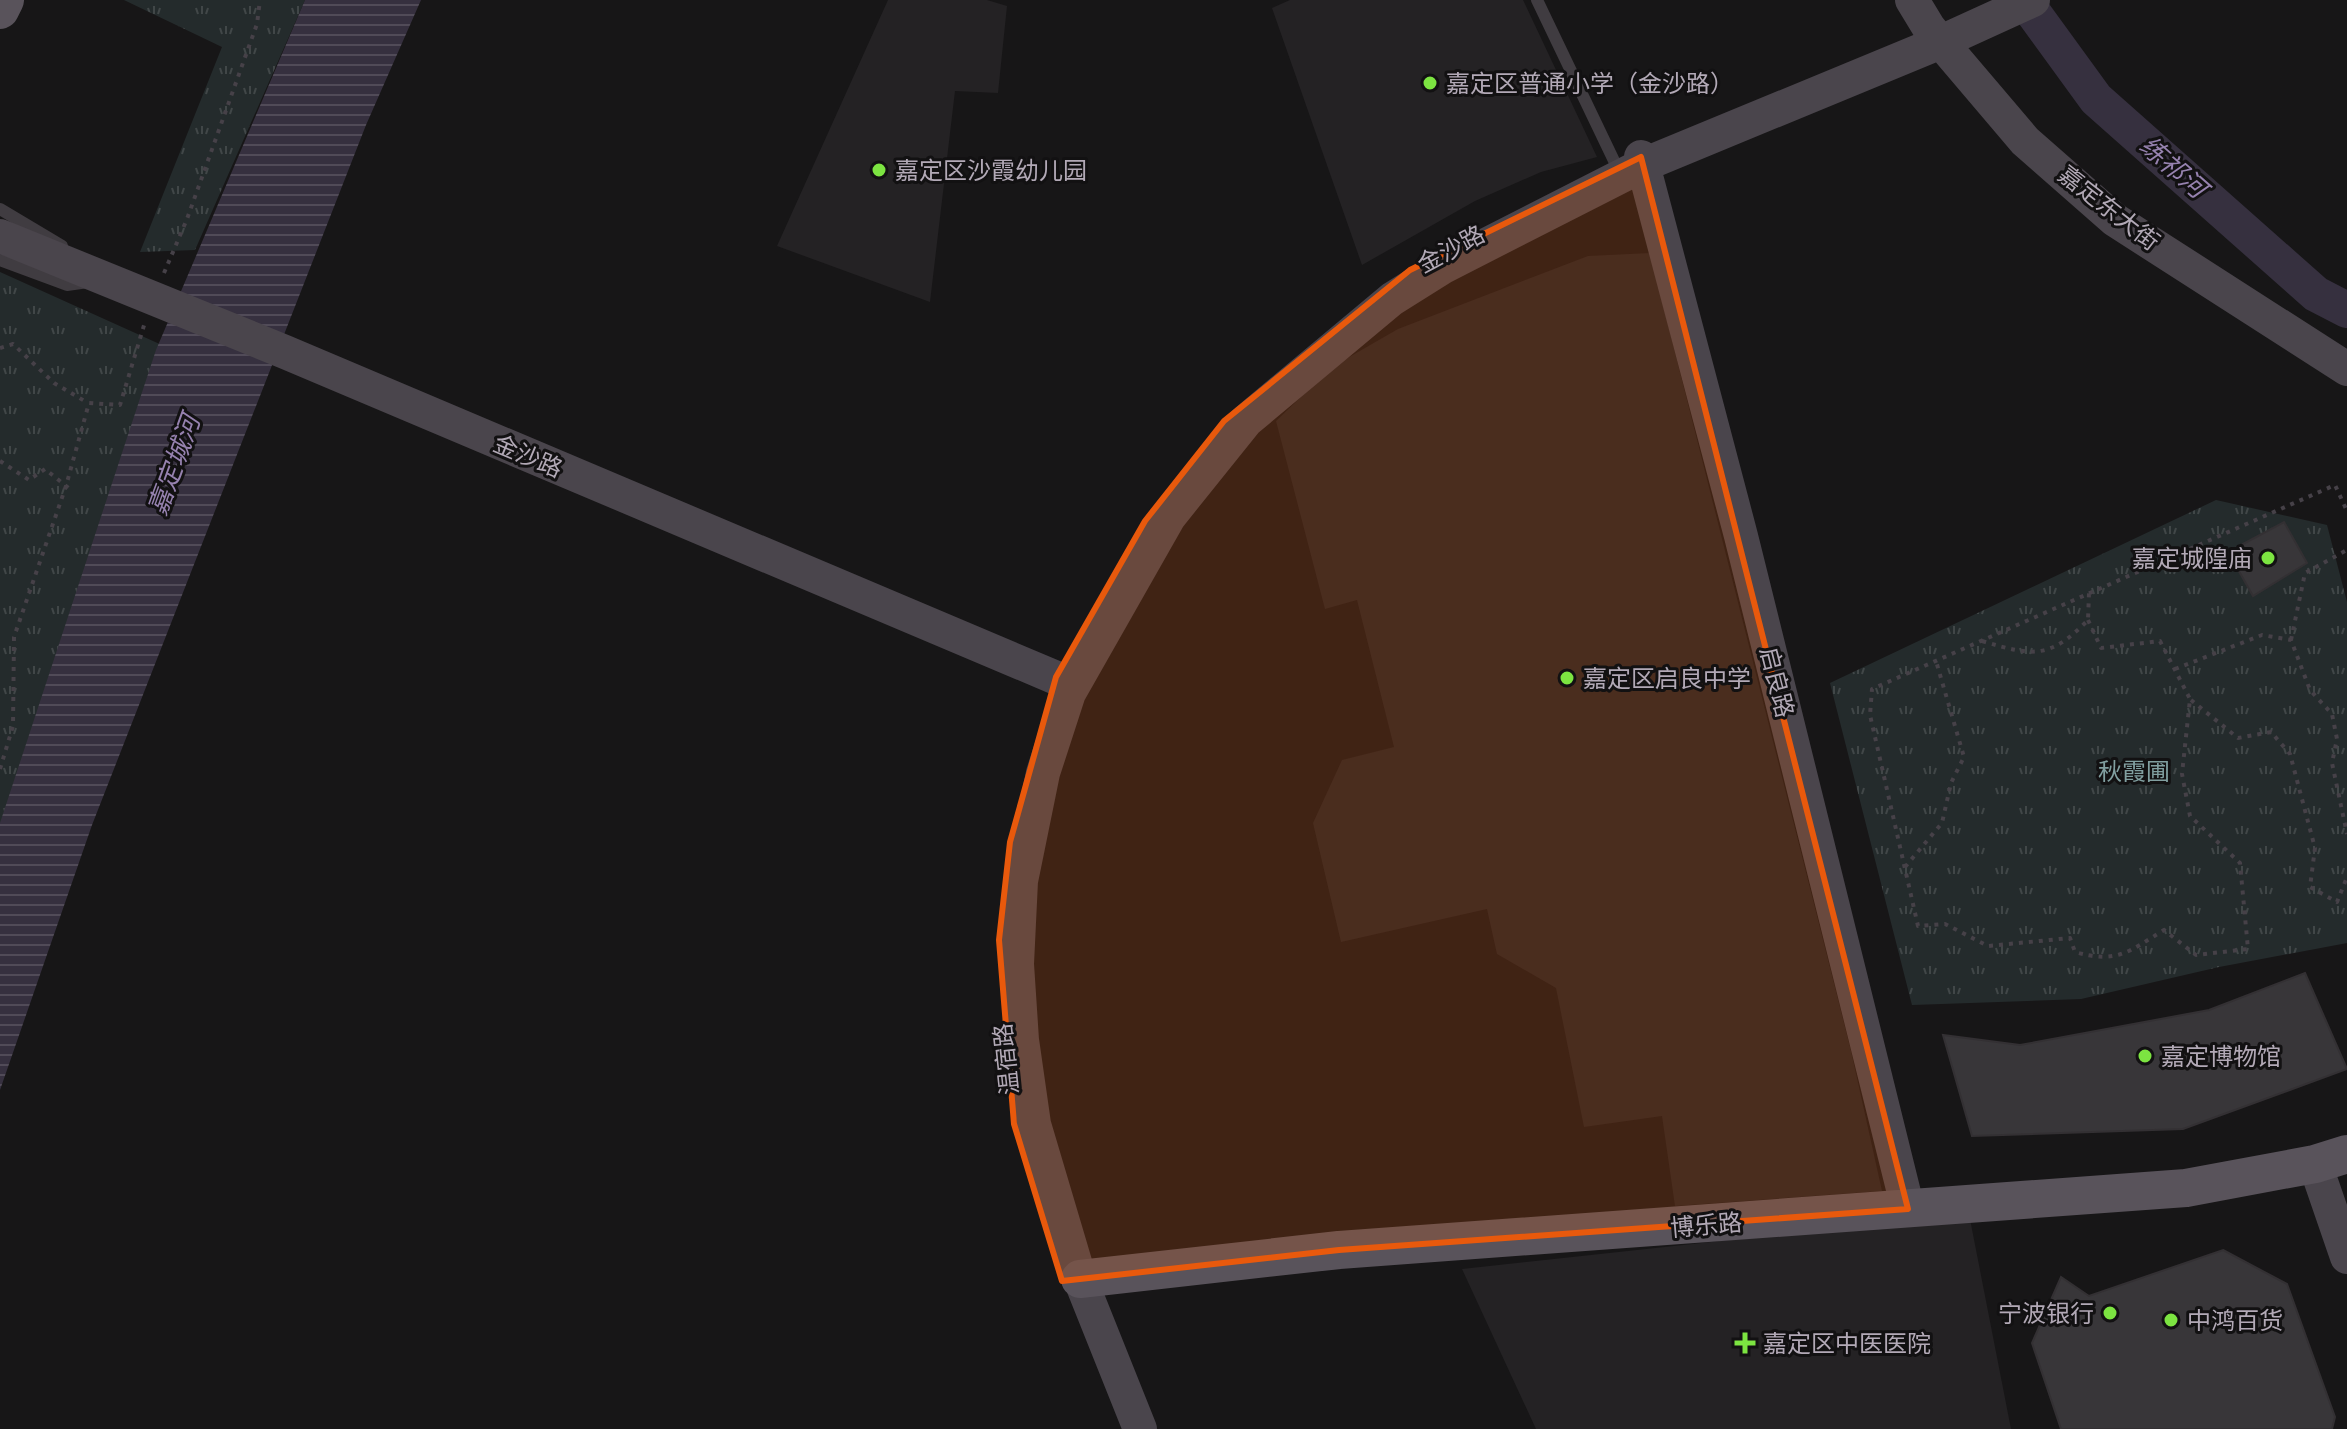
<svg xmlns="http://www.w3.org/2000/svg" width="2347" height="1429" viewBox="0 0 2347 1429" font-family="'Space Grotesk','Noto Sans SC',sans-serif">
<defs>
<pattern id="grass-tufts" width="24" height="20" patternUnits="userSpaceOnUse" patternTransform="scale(2)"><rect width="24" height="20" fill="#242b2c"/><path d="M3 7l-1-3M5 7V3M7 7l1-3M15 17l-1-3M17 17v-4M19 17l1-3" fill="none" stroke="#414748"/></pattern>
<pattern id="water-rules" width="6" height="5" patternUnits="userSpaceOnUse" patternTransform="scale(2)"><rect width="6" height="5" fill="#36303f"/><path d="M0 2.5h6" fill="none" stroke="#514b58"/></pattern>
</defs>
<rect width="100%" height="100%" fill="#171617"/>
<!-- built -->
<path fill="#242224" d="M888,0H987L1007,6L998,93L955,91L930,302L777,246Z
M1290,0H1523L1597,157L1541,172L1475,201L1362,265L1272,8Z
M1650,253L1851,1051L1882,1191L1675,1206L1662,1116L1584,1127L1556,988L1497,954L1487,909L1341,942L1313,823L1342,760L1394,747L1357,600L1325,609L1276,421L1332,367L1398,329L1588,256Z
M1969,1214L2011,1429H1536L1462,1269Z"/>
<!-- grass -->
<path fill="url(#grass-tufts)" d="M124,0H305L195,250L140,252L222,47Z
M0,272L164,346L0,834Z
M2216,500L2327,525L2347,602V943L2219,967L2081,999L1912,1005L1830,683Z"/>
<!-- water -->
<path fill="url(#water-rules)" d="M305,0H421L366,125L92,825L0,1090V823L156,350Z"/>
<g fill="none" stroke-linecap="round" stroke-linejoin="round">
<!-- river -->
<path stroke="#36303f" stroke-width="36" d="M2024,0L2096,99L2316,294L2347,310"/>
</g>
<!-- building -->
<path fill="#383639" stroke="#333033" stroke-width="2" d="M2284,522L2307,563L2253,596L2228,552Z
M2305,973L2347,1069L2183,1129L1972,1136L1943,1035L2020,1045L2209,1010Z
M2223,1250L2287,1284L2335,1417L2332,1429H2061L2032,1343L2061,1277L2089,1296Z"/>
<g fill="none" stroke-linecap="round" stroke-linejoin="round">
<!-- path -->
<path stroke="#464148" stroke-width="4" stroke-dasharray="4 6" stroke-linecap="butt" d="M164,273L187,219L257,24L260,0
M0,348L13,344L54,383L88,403
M0,461L29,480L45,469L71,490
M2088,620L2101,648L2160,641L2190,699L2182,774L2190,816L2240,863L2248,949L2196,955L2164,930C2128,952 2117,964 2075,952L2070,938L1988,946L1945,924L1918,926L1870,715L1872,689L2335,485L2347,511
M2291,640L2305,573L2347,550
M1982,641C2032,656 2049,660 2088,620L2089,593
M2175,669L2262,635L2291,640L2310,690L2332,714L2337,739L2332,763L2347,834
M2191,700L2238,738L2271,732L2290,754L2315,848L2310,887L2337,902L2347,877
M0,769L13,726L14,637L66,486L89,403L120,405L145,322
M1905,867L1942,823L1951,783L1964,757L1936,661"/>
<!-- lane -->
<path stroke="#403c41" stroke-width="12" d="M1537,0L1617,167
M0,209L62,246
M0,260L67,285L88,282"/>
<!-- secondary -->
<path stroke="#4a454c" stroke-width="34" d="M1912,0L1929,28L2025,141L2115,220L2347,369
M1641,157L1741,536L1908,1209
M0,236L285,352L1073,685
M2315,1164L2347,1257
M1140,1429L1080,1279L1034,1124L1022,1040L1017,964L1021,881L1043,773L1069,693L1169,517L1246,421L1392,299L1443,267L1643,165L1941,42L2033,0"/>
<!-- primary -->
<path stroke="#59535b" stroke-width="38" d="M0,10L5,0
M1080,1279L1339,1250L2186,1188L2315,1164L2347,1154"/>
</g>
<!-- marked area -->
<path fill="#e8590c" fill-opacity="0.2" stroke="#e8590c" stroke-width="6" stroke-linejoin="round" d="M1641,157L1908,1209L1339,1250L1062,1281L1014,1124L999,940L1010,842L1056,677L1145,521L1224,421L1410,270Z"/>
<!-- markers -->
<g fill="#7ce441" stroke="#121112" stroke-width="3">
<circle cx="1430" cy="83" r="8"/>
<circle cx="879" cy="170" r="8"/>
<circle cx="2268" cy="558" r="8"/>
<circle cx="1567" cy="678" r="8"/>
<circle cx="2145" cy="1056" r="8"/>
<circle cx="2110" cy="1313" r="8"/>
<circle cx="2171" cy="1320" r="8"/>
<path d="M1741 1331h8v8h8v8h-8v8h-8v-8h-8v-8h8z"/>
</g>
<g text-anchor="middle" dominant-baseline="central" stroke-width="6" stroke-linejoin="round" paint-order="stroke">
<!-- poi labels -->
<g font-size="24" fill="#b2a9b6" stroke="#121112" text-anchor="start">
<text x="1446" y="83">嘉定区普通小学（金沙路）</text>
<text x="895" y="170">嘉定区沙霞幼儿园</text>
<text x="2252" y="558" text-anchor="end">嘉定城隍庙</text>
<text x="1583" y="678">嘉定区启良中学</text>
<text x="2161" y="1056">嘉定博物馆</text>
<text x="2094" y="1313" text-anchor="end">宁波银行</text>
<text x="2187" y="1320">中鸿百货</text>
<text x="1763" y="1343">嘉定区中医医院</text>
</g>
<!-- street labels -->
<g font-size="24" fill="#b2a9b6" stroke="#121112">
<text transform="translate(2109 208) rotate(38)">嘉定东大街</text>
<text transform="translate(1451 249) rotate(-28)">金沙路</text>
<text transform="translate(528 456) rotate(23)">金沙路</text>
<text transform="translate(1777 682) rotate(76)">启良路</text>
<text transform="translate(1006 1059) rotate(-96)">温宿路</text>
<text transform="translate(1706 1225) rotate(-5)">博乐路</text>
</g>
<!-- park labels -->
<g font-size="24" fill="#819fa0" stroke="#121112">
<text x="2134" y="771">秋霞圃</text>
</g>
<!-- water labels -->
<g font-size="26" font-style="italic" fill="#9682af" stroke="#121112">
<text transform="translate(2173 167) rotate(41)">练祁河</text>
<text transform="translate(174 465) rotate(-70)">嘉定城河</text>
</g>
</g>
</svg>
